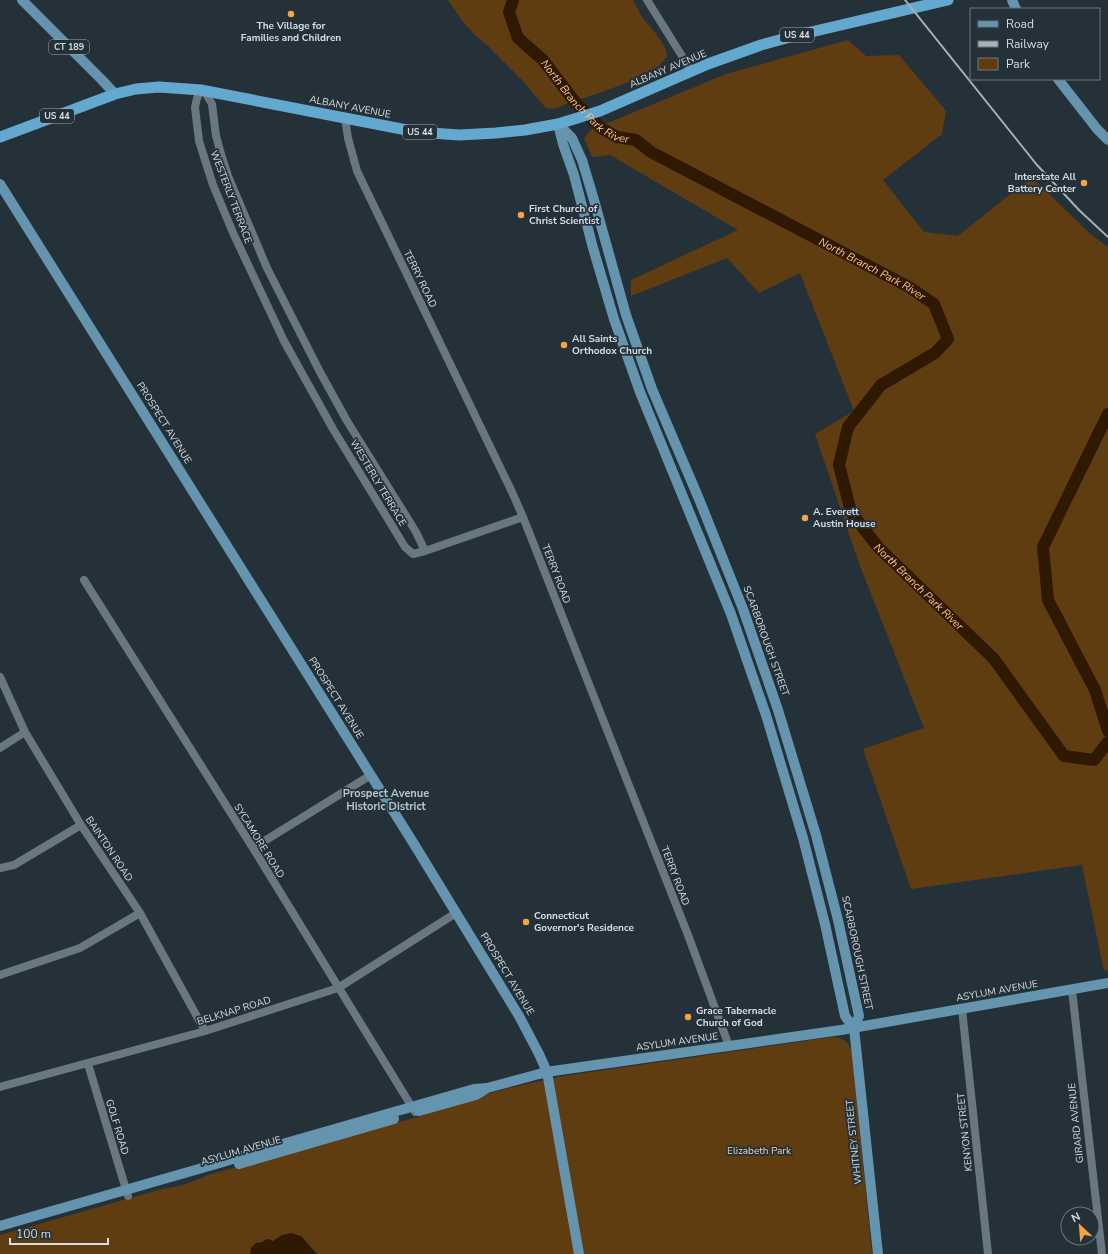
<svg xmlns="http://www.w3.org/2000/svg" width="1108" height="1254" viewBox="0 0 1108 1254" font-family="'Nunito Sans',sans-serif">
<rect width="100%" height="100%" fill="#253139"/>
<!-- green -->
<path fill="#603c11" d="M448,0H633C636,6 639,11 642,17C650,27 667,44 667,56L659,66L640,75L629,82L594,95L573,101L557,108L549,109L545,107L522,80L488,46L475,35L463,22Z
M848,40L866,56L899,55L946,111L942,134L883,180L924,232L958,236L1014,191L1033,178L1089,233L1108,247V970L1104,971L1082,865L911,889L863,749L924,728L860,566L815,434L854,411L800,273L759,293L727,258L631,296V280L738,230L610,155L592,157L584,138L591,130L726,74Z
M833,1037C843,1038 849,1042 852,1052L872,1254H0V1235L162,1189C179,1187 193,1182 208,1175L425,1115L433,1110L505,1089L563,1076Z"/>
<!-- water -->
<path fill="#2f1902" d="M291,1233L301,1236L317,1254H250L251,1248L256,1243L263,1242L264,1240L268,1239L273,1241L282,1235Z"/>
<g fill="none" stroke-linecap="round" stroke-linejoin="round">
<!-- river -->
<g stroke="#2f1902" stroke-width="12">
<path id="s1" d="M513,0L509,12L518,38L543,60L575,102L601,128L617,137L636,140L651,152L909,287L934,304L948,339L935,353L881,385L848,427L839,465L851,512L878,547L994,659L1064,756L1094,760L1108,742"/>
<path d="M1108,414L1043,547L1048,600L1095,690L1108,731"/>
</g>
<!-- minor -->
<path stroke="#697780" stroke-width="8" d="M647,0L692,72
M345,118L348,138L357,171L512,492L523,517L688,935L729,1046
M425,551L416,532L347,421L320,372L267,268L228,176L221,154L216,136L212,104L206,94L201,90L197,98L195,107L199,141L213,185L234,235L284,341L333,429L405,547L413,554L425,551L523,517
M84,580L253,848L415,1112
M0,677L25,732L81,825L140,913L205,1031
M0,748L25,732
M253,848L371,775
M0,868L14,865L81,825
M0,975L80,948L140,913
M1072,990L1102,1254
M962,1009L988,1254
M88,1064L128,1196
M0,1087L205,1031L338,988L456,913"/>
<!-- major -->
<path stroke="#6594af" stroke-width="10" d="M22,0L101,79L115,94
M1012,0L1016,9
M1058,79L1097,129L1108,140
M558,124L572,138L582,160L594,200L626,315L652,389L699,499L743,609L778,710L816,835L838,920L859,1016L854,1028L878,1254
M558,124L563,144L574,175L593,248L614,319L640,392L731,614L766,715L803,838L825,924L845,1016L854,1028
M0,184L414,844L519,1016L539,1054L547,1072L579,1254
M419,1111L476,1095L487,1088
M239,1164L394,1119
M0,1226L223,1162L258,1151L474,1089L487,1088L539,1074L553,1071L841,1030L1108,983"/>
<!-- highway -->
<path stroke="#63a8cf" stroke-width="11" d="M0,137L115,94L136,89L159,87L201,90L417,132L459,135L496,133L525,130L558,124L600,111L708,64L761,45L794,36L948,0"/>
<!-- rail -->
<path stroke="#a8b1b6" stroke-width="2" d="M905,0L1037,165L1079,210L1108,237"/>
</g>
<!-- markers -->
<g fill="#f5a346" stroke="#253139" stroke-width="1.5">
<circle cx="291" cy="14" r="4"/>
<circle cx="1084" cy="183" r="4"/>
<circle cx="521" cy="215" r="4"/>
<circle cx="564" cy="345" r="4"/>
<circle cx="805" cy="518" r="4"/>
<circle cx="526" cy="922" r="4"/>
<circle cx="688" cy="1017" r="4"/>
</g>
<g text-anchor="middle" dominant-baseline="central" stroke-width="3.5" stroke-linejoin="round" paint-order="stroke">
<!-- shield labels -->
<g fill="#253139" stroke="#a1aab0" stroke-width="1">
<rect x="780" y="28" width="34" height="14" rx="3"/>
<rect x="49" y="40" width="40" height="14" rx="3"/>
<rect x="40" y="109" width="34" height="14" rx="3"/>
<rect x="403" y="125" width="34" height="14" rx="3"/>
</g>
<g font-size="9" font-weight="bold" fill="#d6dee3">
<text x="797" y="35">US 44</text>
<text x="69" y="47">CT 189</text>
<text x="57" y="116">US 44</text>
<text x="420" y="132">US 44</text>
</g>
<!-- poi labels -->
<g font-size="10" font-weight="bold" fill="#d6dee3" stroke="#253139" text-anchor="start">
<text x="291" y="26" text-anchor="middle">The Village for<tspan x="291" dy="12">Families and Children</tspan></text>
<text x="1076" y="177" text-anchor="end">Interstate All<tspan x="1076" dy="12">Battery Center</tspan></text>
<text x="529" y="209">First Church of<tspan x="529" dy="12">Christ Scientist</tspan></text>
<text x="572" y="339">All Saints<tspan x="572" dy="12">Orthodox Church</tspan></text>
<text x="813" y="512">A. Everett<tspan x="813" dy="12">Austin House</tspan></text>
<text x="534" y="916">Connecticut<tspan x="534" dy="12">Governor's Residence</tspan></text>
<text x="696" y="1011">Grace Tabernacle<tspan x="696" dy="12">Church of God</tspan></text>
</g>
<!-- street labels -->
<g font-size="10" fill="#d6dee3" stroke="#253139">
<text transform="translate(668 69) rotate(-23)">ALBANY AVENUE</text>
<text transform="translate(350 107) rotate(11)">ALBANY AVENUE</text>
<text transform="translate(231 197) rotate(69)">WESTERLY TERRACE</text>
<text transform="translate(420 279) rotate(64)">TERRY ROAD</text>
<text transform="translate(164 423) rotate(58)">PROSPECT AVENUE</text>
<text transform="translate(378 483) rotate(59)">WESTERLY TERRACE</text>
<text transform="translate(556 574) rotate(69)">TERRY ROAD</text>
<text transform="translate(766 641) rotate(70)">SCARBOROUGH STREET</text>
<text transform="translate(336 698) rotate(58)">PROSPECT AVENUE</text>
<text transform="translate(259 841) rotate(58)">SYCAMORE ROAD</text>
<text transform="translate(109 849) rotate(56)">BAINTON ROAD</text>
<text transform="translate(675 876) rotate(69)">TERRY ROAD</text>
<text transform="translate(857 953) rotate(78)">SCARBOROUGH STREET</text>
<text transform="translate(507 974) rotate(59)">PROSPECT AVENUE</text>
<text transform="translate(997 991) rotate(-10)">ASYLUM AVENUE</text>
<text transform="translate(234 1011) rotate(-17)">BELKNAP ROAD</text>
<text transform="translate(677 1042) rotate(-8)">ASYLUM AVENUE</text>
<text transform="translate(1076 1123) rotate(-96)">GIRARD AVENUE</text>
<text transform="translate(117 1127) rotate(73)">GOLF ROAD</text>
<text transform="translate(965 1132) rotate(-96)">KENYON STREET</text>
<text transform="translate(854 1142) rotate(-96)">WHITNEY STREET</text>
<text transform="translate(241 1151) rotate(-16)">ASYLUM AVENUE</text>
</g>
<!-- park labels -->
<g font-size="10" fill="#f7d3b0" stroke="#253139">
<text x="759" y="1151">Elizabeth Park</text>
</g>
<!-- water labels -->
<g font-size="11" font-style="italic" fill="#f9c38e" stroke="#253139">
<text stroke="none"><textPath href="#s1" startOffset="134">North Branch Park River</textPath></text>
<text stroke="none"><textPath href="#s1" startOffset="470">North Branch Park River</textPath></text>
<text stroke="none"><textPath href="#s1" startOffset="903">North Branch Park River</textPath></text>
</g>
<!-- neighbourhood labels -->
<g font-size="11" font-weight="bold" fill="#b6c5cf" stroke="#253139">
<text x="386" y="793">Prospect Avenue<tspan x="386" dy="13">Historic District</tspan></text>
</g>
</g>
<!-- legend -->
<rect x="970" y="8" width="130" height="72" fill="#253139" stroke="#6c767d"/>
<rect x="978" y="21" width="20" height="6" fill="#6594af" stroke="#6c767d"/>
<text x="1006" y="28" font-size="12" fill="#d6dee3">Road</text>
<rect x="978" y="41" width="20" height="6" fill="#a8b1b6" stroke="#6c767d"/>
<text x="1006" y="48" font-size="12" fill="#d6dee3">Railway</text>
<rect x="978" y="58" width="20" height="12" fill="#603c11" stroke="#6c767d"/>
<text x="1006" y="68" font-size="12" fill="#d6dee3">Park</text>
<!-- north arrow -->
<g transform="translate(1080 1226) rotate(334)"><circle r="19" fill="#253139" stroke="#6c767d"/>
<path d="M0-3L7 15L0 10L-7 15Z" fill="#f5a346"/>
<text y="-6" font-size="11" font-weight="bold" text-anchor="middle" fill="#d6dee3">N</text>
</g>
<!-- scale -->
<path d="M10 1238v6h98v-6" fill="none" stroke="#d6dee3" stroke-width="2"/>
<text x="16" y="1238" font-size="12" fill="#d6dee3" stroke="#253139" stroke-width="3" paint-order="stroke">100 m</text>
</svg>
